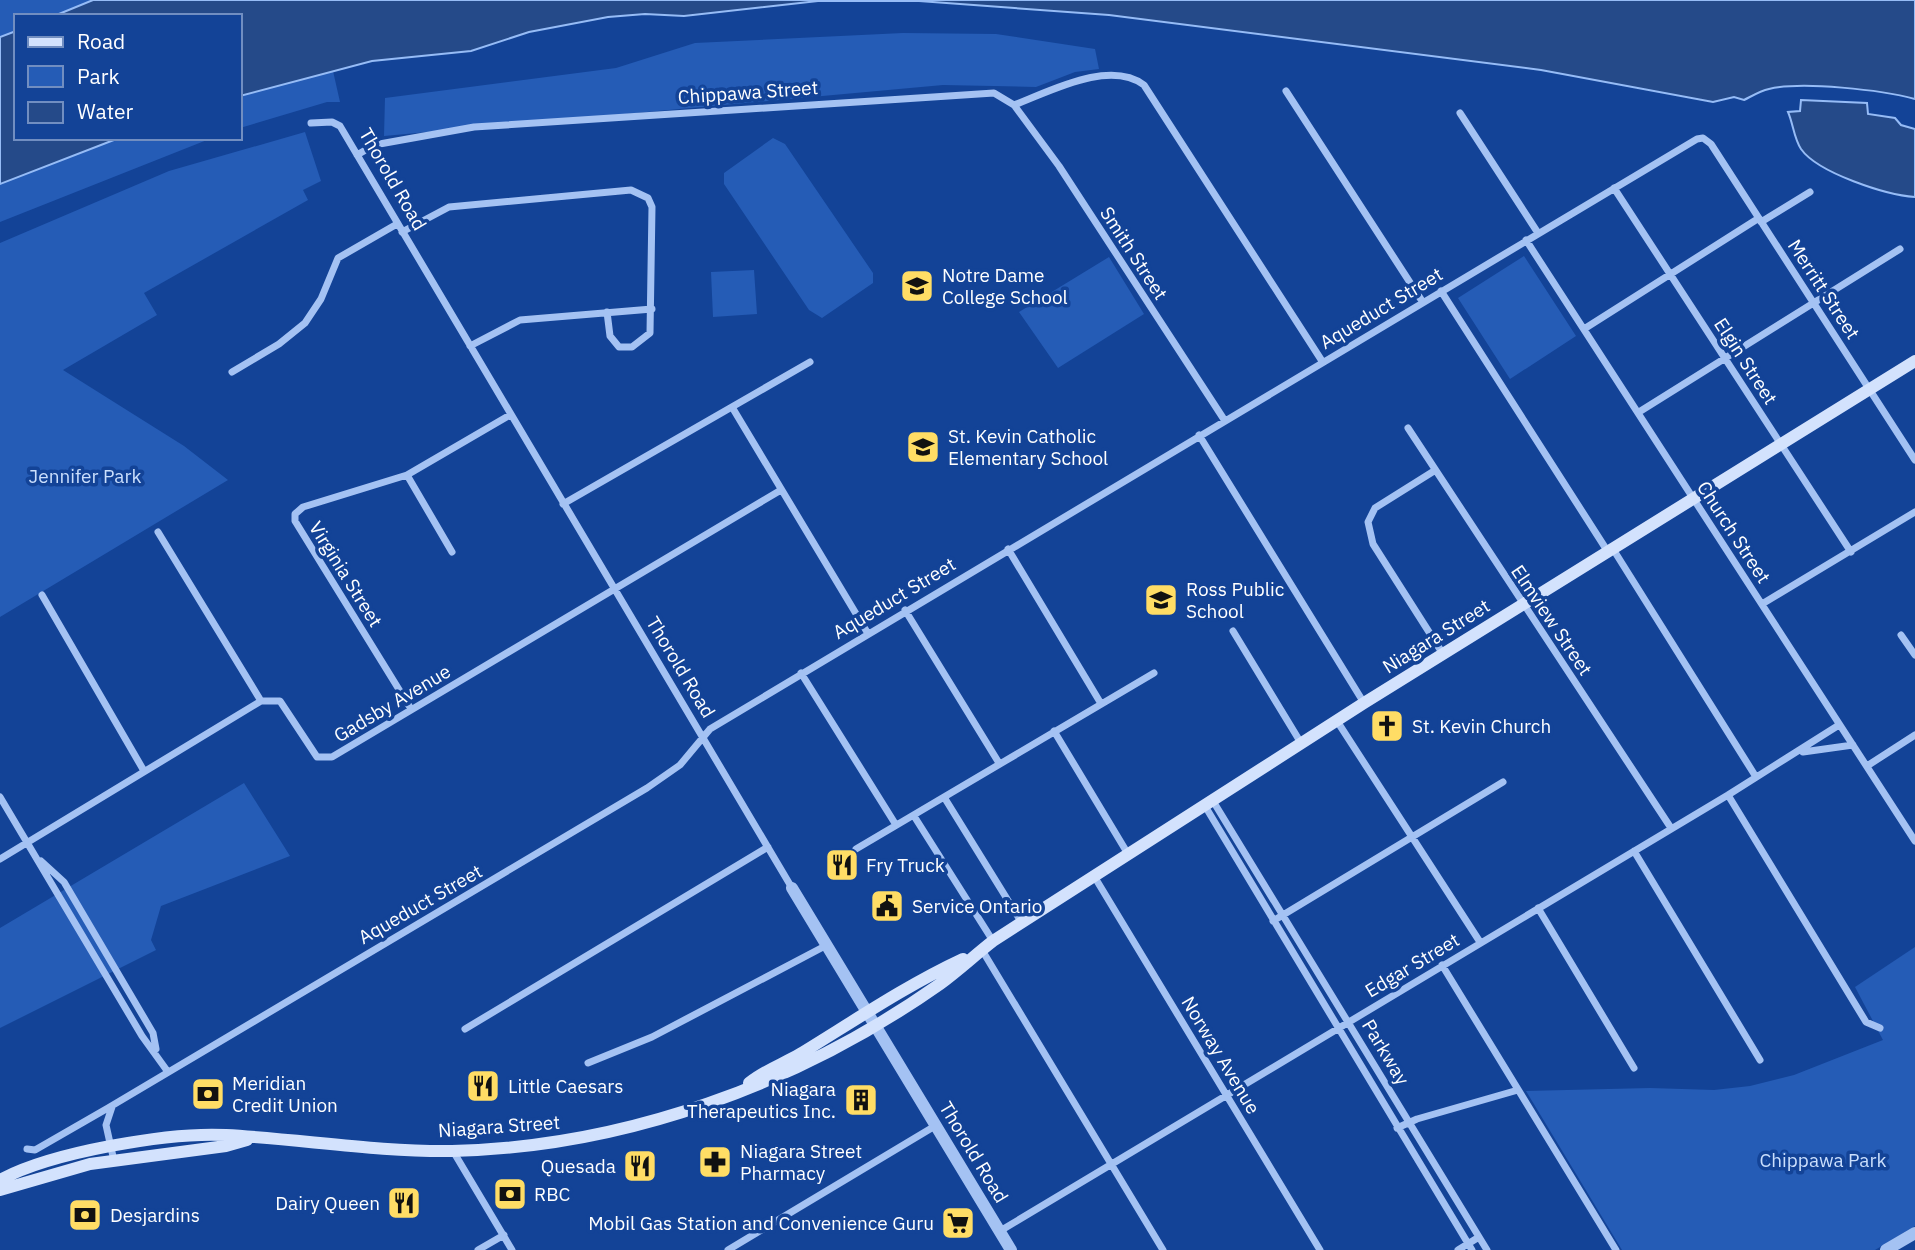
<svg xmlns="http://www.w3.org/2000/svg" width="1915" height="1250" viewBox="0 0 1915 1250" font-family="'IBM Plex Sans',sans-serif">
<rect width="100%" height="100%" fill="#134397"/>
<!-- green -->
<path fill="#255cb6" d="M0,0H93L54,16H16V31L0,37Z
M903,33L996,34L1095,49L1099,69L1075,72L1036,87L943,85L384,136L385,98L616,68L695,43Z
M333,71L340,102H327L240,128V96Z
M305,132L321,181L303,190L308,200L144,293L157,315L63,370L184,446L228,480L0,617V243L169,171Z
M119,138H212L0,222V184Z
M773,138L785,144L873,273V283L822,318L809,310L724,184V173Z
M1524,256L1576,336L1510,379L1458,298Z
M1109,257L1144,314L1058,368L1019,312Z
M754,270L757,314L713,317L711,272Z
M244,783L290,856L161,906L151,940L156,950L0,1028V928Z
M1915,947V1226L1875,1250H1622L1526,1091L1650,1088L1714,1090L1750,1086L1794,1075L1883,1040L1855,987Z"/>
<!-- water -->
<path fill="#254a89" stroke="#96bcf6" stroke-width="2" d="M93,0H1915V99C1882,90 1802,81 1769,89C1760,91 1752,96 1744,100L1734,97L1713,102L1541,70L1109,15L919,1H818L684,16L645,14L608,17L529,32L471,51L372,61L240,96V16H54Z
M16,31V138H119L0,184V37Z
M1801,100L1867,103L1868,114L1895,118L1901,125L1915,129V197C1886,195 1818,173 1801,149C1794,139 1793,123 1788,112L1800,111Z"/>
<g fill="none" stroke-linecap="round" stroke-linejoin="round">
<!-- minor -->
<path stroke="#a4c2f3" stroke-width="7" d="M1286,91L1422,301
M1014,105C1049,92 1109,59 1144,85L1322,361
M1460,113L1538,233
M311,123L332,122L340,126L792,888
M357,155L374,145L474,127L994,93L1014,105L1059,166L1225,421
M1614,188L1851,552
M1761,222L1810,192
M402,232L449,207L631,190L648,198L652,207L650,333L632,347H619L610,336L607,312
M1526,240L1915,841
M1441,291L1608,552
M1584,329L1759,218
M470,346L520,320L652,309
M232,372L279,344L305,323L321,299L338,258L397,224
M732,407L867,632
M1639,412L1900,249
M1408,428L1671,828
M1199,435L1364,703
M1434,471L1375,508L1368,522L1373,544L1443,654
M407,475L452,552
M563,504L810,362
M158,532L261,701
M1008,549L1100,702
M1613,549L1756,777
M42,595L144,771
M1762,604L1915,512
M905,610L999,763
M1233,631L1301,743
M1901,635L1915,655
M801,673L896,825
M411,709L295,521V514L303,507L407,475L510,415
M1337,721L1480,942
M1054,731L1128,854
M1803,752L1853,745
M1867,766L1915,735
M1728,795L1866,1022L1880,1028
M0,797L142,1036L168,1072
M944,797L1022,923
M1213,801L1487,1250
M1205,806L1472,1250
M914,816L993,941
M856,849L1154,673
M1634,851L1760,1060
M0,859L261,701H280L317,757H332L781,490
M41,861L64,882L153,1033L156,1049
M1094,876L1320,1250
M1538,908L1634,1068
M1273,921L1503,782
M982,950L1163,1250
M1442,965L1616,1250
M465,1029L768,847
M588,1063L652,1037L827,945
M112,1107L106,1125L114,1161
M1397,1128L1417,1119L1518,1090
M27,1149L35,1150L108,1108L647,788L680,765L710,729L1697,139L1703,138L1711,144L1915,460
M453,1151L512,1250
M1000,1231L1728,795L1839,725
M478,1250L504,1235
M728,1250L935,1126
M1458,1250L1479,1237"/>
<!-- tertiary -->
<path stroke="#a4c2f3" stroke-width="12" d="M792,888L1011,1250
M1886,1250L1915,1233"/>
<!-- secondary -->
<path stroke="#d3e2fd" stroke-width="12" d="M749,1083C765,1070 783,1064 800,1054C854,1021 907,985 963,959
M0,1180C51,1152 169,1132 226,1135C301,1139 377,1152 452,1151C626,1147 798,1084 940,984C958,971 975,955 993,941L1364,703L1915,361
M0,1190L90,1164L226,1146L247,1140"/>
</g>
<!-- icons -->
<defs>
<symbol id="school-square" viewBox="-11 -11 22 22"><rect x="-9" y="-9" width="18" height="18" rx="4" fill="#ffdd65" stroke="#134397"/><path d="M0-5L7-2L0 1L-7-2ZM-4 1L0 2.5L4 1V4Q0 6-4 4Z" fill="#111"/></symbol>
<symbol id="church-square" viewBox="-11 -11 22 22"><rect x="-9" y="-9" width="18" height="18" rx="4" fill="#ffdd65" stroke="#134397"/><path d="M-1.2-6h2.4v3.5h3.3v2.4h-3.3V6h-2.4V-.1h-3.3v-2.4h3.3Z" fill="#111"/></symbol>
<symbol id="restaurant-square" viewBox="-11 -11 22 22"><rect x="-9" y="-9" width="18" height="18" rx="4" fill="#ffdd65" stroke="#134397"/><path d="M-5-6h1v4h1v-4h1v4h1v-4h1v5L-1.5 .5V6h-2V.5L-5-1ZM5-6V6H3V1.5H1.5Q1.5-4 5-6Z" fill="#111"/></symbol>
<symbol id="civic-square" viewBox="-11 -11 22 22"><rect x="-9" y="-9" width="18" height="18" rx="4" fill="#ffdd65" stroke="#134397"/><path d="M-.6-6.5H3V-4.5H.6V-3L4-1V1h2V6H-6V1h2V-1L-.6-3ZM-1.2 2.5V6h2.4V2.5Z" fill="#111"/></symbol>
<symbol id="bank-square" viewBox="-11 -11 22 22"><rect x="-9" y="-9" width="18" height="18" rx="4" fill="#ffdd65" stroke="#134397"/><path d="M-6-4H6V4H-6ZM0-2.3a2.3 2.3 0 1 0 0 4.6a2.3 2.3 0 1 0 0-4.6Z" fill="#111"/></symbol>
<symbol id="building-square" viewBox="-11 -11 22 22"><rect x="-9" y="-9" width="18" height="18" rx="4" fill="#ffdd65" stroke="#134397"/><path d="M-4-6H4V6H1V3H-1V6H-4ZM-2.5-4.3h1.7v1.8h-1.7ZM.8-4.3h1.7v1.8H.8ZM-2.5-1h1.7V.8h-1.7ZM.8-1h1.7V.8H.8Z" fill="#111"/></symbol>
<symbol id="pharmacy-square" viewBox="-11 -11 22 22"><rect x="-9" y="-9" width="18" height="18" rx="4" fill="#ffdd65" stroke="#134397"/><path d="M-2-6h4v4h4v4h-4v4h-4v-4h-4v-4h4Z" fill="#111"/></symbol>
<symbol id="supermarket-square" viewBox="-11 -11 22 22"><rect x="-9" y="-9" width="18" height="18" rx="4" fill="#ffdd65" stroke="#134397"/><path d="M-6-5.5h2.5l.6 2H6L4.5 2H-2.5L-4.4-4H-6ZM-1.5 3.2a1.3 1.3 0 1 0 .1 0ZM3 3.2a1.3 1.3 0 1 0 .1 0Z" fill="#111"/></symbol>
</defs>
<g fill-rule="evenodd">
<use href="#school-square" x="898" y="267" width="38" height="38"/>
<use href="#school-square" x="904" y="428" width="38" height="38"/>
<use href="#school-square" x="1142" y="581" width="38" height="38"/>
<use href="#church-square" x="1368" y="707" width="38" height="38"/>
<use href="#restaurant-square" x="823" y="846" width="38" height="38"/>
<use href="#civic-square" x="868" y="887" width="38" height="38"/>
<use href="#restaurant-square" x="464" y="1067" width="38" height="38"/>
<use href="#bank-square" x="189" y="1075" width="38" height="38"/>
<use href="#building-square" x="842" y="1081" width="38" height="38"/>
<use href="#pharmacy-square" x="696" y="1143" width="38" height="38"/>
<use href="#restaurant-square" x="621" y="1147" width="38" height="38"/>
<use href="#bank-square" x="491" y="1175" width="38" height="38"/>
<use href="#restaurant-square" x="385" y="1184" width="38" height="38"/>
<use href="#bank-square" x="66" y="1196" width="38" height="38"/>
<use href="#supermarket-square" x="939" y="1204" width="38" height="38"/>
</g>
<g text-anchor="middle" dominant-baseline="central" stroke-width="7" stroke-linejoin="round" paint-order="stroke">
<!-- street labels -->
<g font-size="19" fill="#fff" stroke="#134397">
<text transform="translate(748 92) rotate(-4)">Chippawa Street</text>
<text transform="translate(393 179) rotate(60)">Thorold Road</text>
<text transform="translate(1134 253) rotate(57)">Smith Street</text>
<text transform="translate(1824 289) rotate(57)">Merritt Street</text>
<text transform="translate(1381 308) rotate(-31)">Aqueduct Street</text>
<text transform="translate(1746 361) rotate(57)">Elgin Street</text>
<text transform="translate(1734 532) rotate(57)">Church Street</text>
<text transform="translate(346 574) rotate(58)">Virginia Street</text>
<text transform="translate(894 598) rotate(-31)">Aqueduct Street</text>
<text transform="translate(1552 620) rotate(56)">Elmview Street</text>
<text transform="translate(1436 636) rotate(-32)">Niagara Street</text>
<text transform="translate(681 667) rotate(59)">Thorold Road</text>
<text transform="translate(392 703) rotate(-31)">Gadsby Avenue</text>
<text transform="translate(420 904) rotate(-30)">Aqueduct Street</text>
<text transform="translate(1412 965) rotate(-31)">Edgar Street</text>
<text transform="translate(1386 1052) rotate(59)">Parkway</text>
<text transform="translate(1221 1055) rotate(59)">Norway Avenue</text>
<text transform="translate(499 1126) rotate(-4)">Niagara Street</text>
<text transform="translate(974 1152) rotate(59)">Thorold Road</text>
</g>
<!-- poi labels -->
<g font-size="19" fill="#fff" stroke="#134397" text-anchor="start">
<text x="942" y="275">Notre Dame<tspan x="942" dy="22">College School</tspan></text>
<text x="948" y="436">St. Kevin Catholic<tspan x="948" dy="22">Elementary School</tspan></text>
<text x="1186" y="589">Ross Public<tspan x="1186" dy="22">School</tspan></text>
<text x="1412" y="726">St. Kevin Church</text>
<text x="866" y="865">Fry Truck</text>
<text x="912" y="906">Service Ontario</text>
<text x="232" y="1083">Meridian<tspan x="232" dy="22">Credit Union</tspan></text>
<text x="508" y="1086">Little Caesars</text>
<text x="836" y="1089" text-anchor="end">Niagara<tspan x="836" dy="22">Therapeutics Inc.</tspan></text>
<text x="740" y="1151">Niagara Street<tspan x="740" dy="22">Pharmacy</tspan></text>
<text x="616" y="1166" text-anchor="end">Quesada</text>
<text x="534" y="1194">RBC</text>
<text x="380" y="1203" text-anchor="end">Dairy Queen</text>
<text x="110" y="1215">Desjardins</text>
<text x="934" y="1223" text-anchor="end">Mobil Gas Station and Convenience Guru</text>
</g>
<!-- park labels -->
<g font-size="19" fill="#cbdffd" stroke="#134397">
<text x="85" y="476">Jennifer Park</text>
<text x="1823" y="1160">Chippawa Park</text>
</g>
</g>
<!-- legend -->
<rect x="14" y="14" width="228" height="126" fill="#134397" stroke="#718ec1" stroke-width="2"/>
<rect x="28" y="37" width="35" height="10" fill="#d3e2fd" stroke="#718ec1" stroke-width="2"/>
<text x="77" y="49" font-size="21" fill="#ffffff">Road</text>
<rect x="28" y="66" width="35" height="21" fill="#255cb6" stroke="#718ec1" stroke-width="2"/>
<text x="77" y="84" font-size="21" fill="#ffffff">Park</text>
<rect x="28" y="102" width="35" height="21" fill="#254a89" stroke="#718ec1" stroke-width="2"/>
<text x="77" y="119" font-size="21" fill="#ffffff">Water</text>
</svg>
